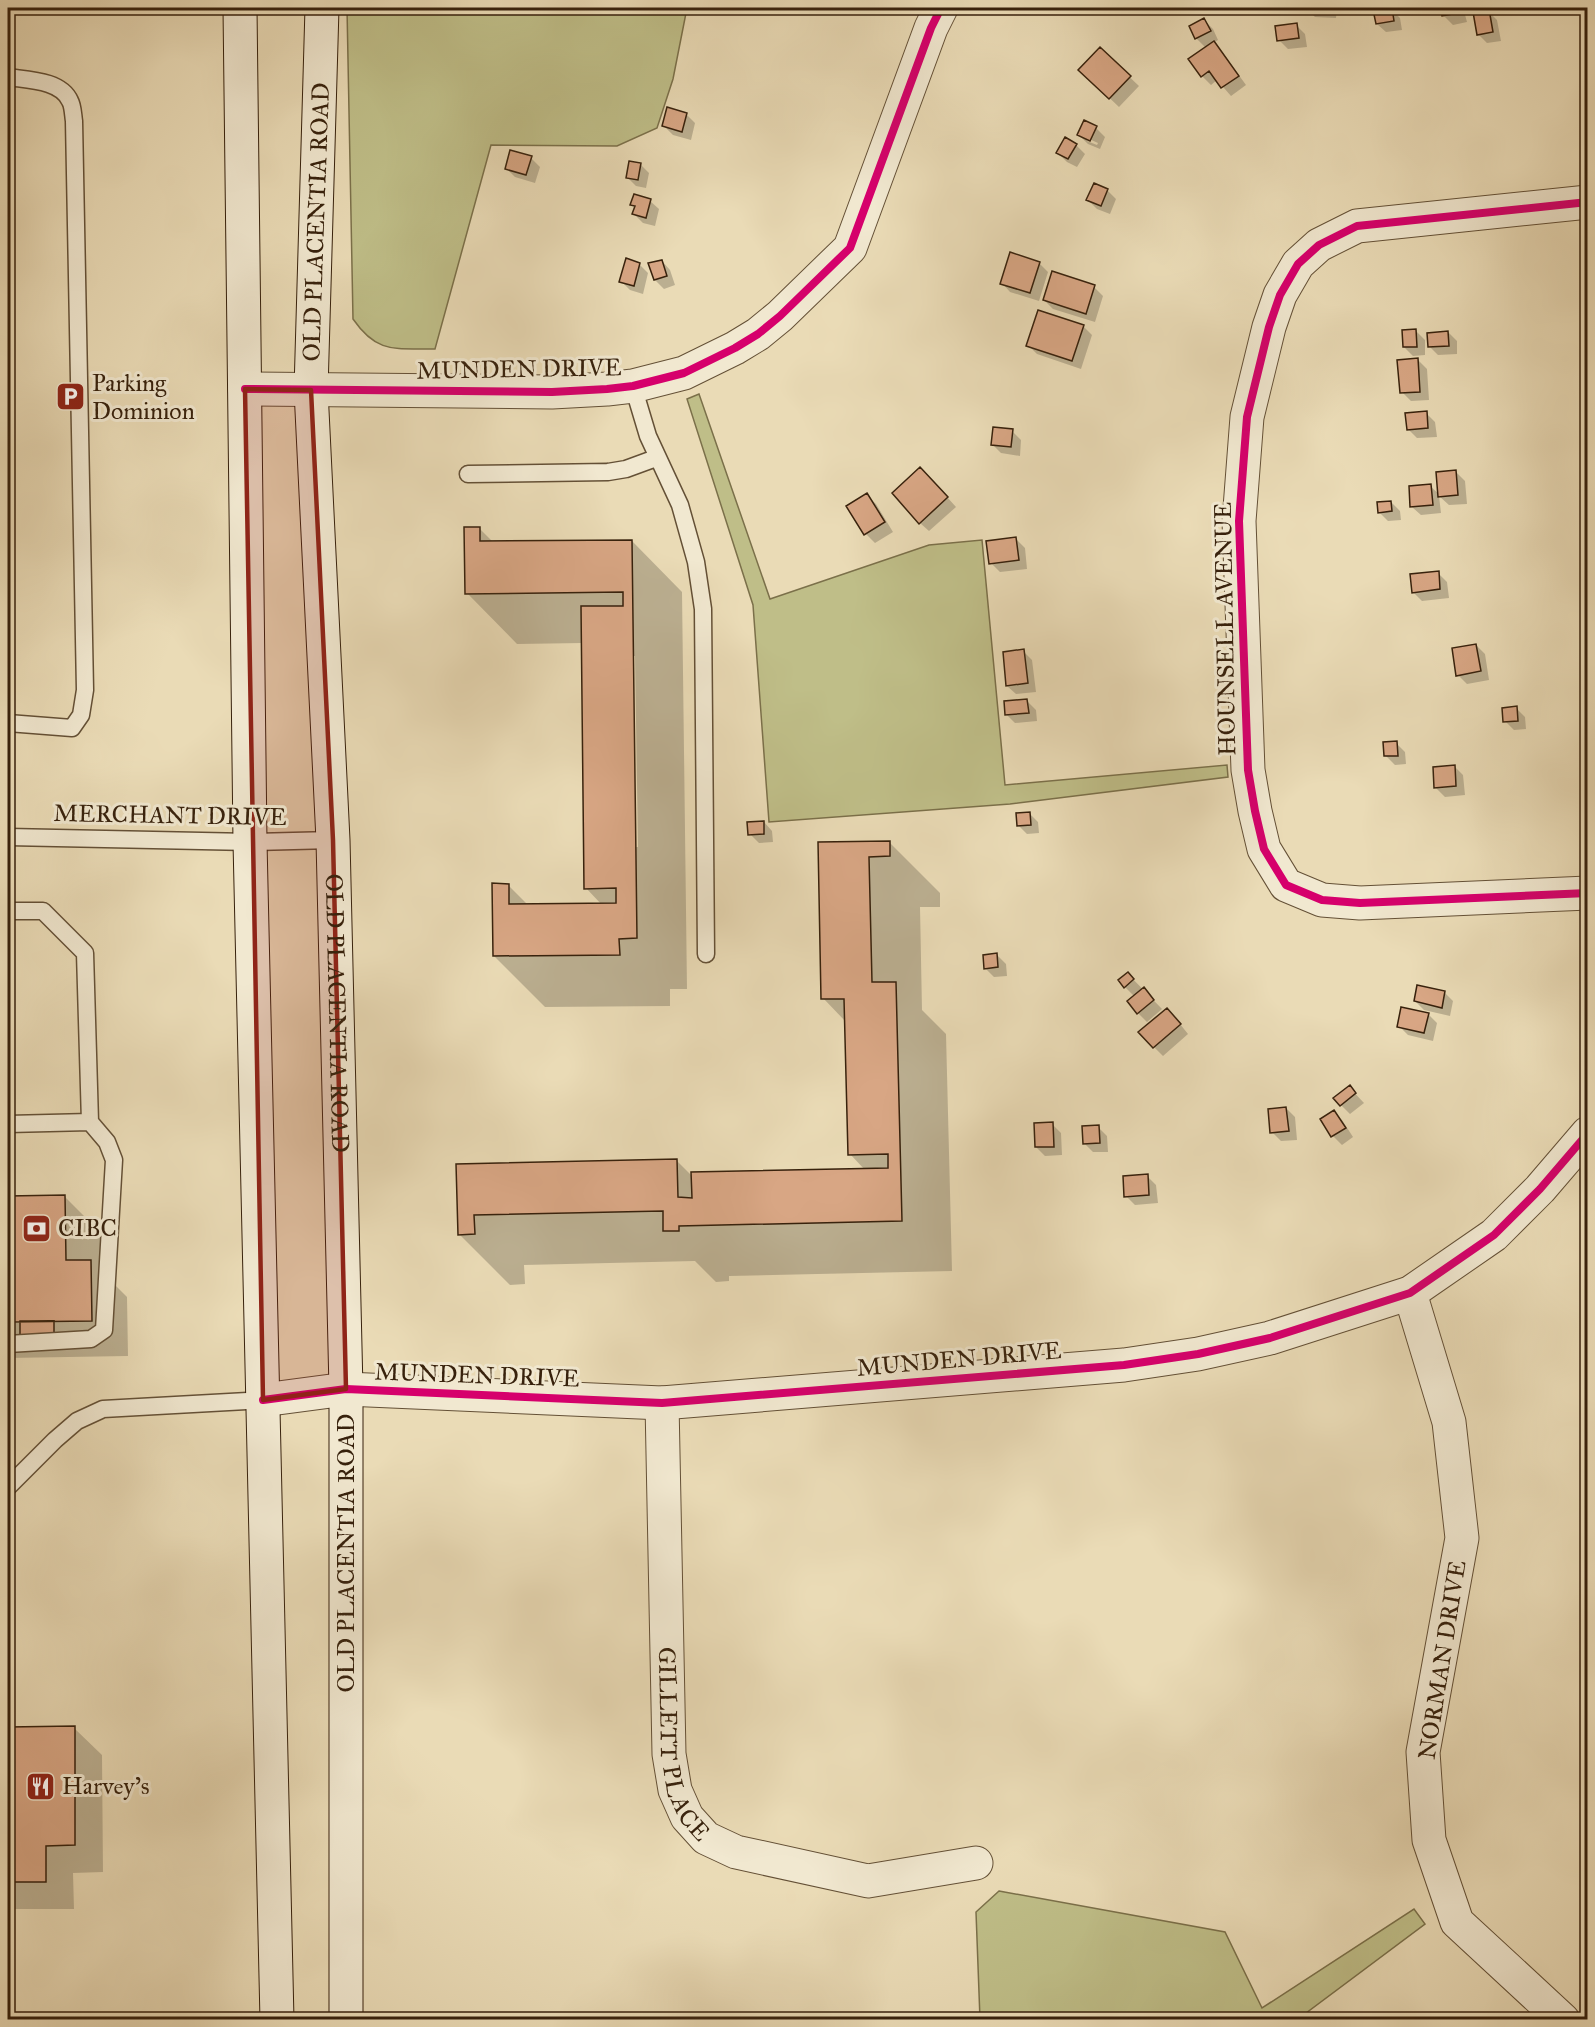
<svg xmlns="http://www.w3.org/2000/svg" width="1595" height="2027" viewBox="0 0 1595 2027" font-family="'IM FELL Great Primer',serif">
<rect width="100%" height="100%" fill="#eadbb6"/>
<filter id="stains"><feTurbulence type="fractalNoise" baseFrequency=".00333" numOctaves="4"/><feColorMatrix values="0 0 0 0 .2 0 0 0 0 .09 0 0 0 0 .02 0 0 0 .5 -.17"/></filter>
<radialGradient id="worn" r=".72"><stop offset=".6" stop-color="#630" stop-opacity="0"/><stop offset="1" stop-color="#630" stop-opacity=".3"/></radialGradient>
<!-- green -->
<path fill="#bfbe88" stroke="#7b704a" stroke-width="1.5" d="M347,8H687L673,79L657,128L617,146L491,145L435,349C396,348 378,355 353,319Z
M699,394L770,599L929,545L982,540L1005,785L1227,765L1228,777L1010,804L769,822L753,605L687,399Z
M999,1891L1225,1932L1262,2008L1414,1909L1425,1924L1298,2019H980L976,1912Z"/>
<!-- shadow -->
<path fill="#0003" fill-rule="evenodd" d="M1306,8H1337L1336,18L1315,17Z
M1343,8H1381V10L1391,9L1400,18L1402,30L1386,32L1377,24L1375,9L1370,8L1369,14Z
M1442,8H1461L1464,11L1467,22L1453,25L1444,16Z
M1488,11L1497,20L1501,41L1487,43L1478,34Z
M1204,20L1213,29L1218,40L1213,43L1222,52L1246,85L1231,96L1217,80L1211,85L1202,76L1206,48L1196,38Z
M1296,25L1305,34L1307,47L1288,49L1279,40Z
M1100,49L1139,86L1119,107L1080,70Z
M686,114L695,123L691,140L673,135L664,126Z
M1084,122L1096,128L1105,137L1100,149L1088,144L1079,135ZM1087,138L1098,143L1097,145L1087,141Z
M1076,145L1085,154L1077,167L1067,162L1058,153Z
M531,158L540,167L535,183L515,177L506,168Z
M640,164L649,173L646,188L636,186L627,177Z
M1107,190L1116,199L1110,214L1097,209L1088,200Z
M650,201L659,209L655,226L643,223L634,214L636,208L632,204Z
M662,261L670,270L675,285L664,289L655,280Z
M1039,263L1048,272L1039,301L1010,292L1002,283Z
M639,264L648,273L643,294L630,290L621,281Z
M1094,287L1103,296L1095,322L1053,309L1044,300Z
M1083,326L1092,335L1081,369L1037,354L1028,345Z
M1416,331L1425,340V355L1413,356L1404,347Z
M1448,332L1457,341V354L1438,355L1429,346Z
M1418,360L1427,369L1429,400L1411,401L1402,392Z
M1426,413L1435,422L1437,437L1417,438L1408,429Z
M1012,431L1021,440L1020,456L1001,453L992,444Z
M1456,472L1465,481L1467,504L1449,505L1439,496L1441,513L1421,515L1412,507L1430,486L1440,495Z
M929,477L956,507L929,531L920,523Z
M867,495L876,504L893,532L875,543L866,534L848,506Z
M1391,502L1400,511L1401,520L1388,521L1379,512Z
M480,529L494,543L632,541L682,592L687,989H670V1006L545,1007L494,956L508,885L529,906L602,905L586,888L583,643L517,644L467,593ZM632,656H635L638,847H635Z
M1016,539L1025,548L1027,569L1000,572L991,563Z
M1438,573L1447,582L1449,598L1422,601L1413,592Z
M1476,645L1485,654L1489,680L1467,684L1458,675Z
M1023,651L1032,660L1036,692L1016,694L1007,686Z
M1027,701L1036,710L1037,721L1015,723L1006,714Z
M1516,708L1525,717L1526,729L1514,730L1505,721Z
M1396,743L1405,752L1406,764L1395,765L1386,756Z
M1454,766L1463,775L1465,795L1445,797L1436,788Z
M1029,813L1038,822L1039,833L1027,834L1018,825Z
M764,822L772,831L773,842L759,843L750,834Z
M889,842L940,893V907H920L922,1010L946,1034L952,1271L729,1276V1281L716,1282L695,1261L524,1265L525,1284L510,1285L459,1234L457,1166L677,1161L693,1177L865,1170L850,1154L846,1022L823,998L819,844Z
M997,955L1006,964L1007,976L994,977L985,968Z
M1128,974L1162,1009L1147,1022L1138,1013L1135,997L1125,987Z
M1444,992L1453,1001L1450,1016L1424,1010L1415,1001Z
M1428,1014L1437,1023L1433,1041L1408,1035L1399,1026Z
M1176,1019L1188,1034L1163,1056L1154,1047Z
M1349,1087L1364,1103L1350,1114L1341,1105Z
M1286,1108L1295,1117L1297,1140L1281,1141L1272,1132Z
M1333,1112L1342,1120L1353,1137L1342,1145L1333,1136L1322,1120Z
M1052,1124L1061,1133L1062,1155L1045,1156L1036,1147Z
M1098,1127L1107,1136L1108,1152H1093L1084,1143Z
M1147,1176L1156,1185L1158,1203L1135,1205L1126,1196Z
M8,1197H65L101,1233L102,1272L127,1297L128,1356L8,1358Z
M8,1728H74L102,1755L103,1872L73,1873L74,1909H8Z"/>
<!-- building -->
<path fill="#d8a684" stroke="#37210c" stroke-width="1.5" d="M1392,8L1394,21L1376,24L1373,10Z
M1440,8H1457L1459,13L1442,16Z
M1489,9L1493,32L1477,35L1473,12Z
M1204,18L1211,31L1195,39L1189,26Z
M1297,23L1299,38L1277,41L1275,26Z
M1214,41L1239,76L1221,88L1209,71L1201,77L1188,59Z
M1100,47L1131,76L1109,99L1078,70Z
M667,107L687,113L682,132L662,126Z
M1084,120L1097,126L1090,141L1077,135Z
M1065,137L1077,144L1068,159L1056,153Z
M510,150L532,156L526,175L505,169Z
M629,161L641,163L638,180L626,178Z
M1094,183L1108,189L1101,206L1086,200Z
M634,194L651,199L646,218L632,214L635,206L630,205Z
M1010,252L1040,262L1030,293L1000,284Z
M626,258L640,263L634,286L619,282Z
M662,260L667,276L654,280L648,263Z
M1052,271L1095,285L1086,314L1043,300Z
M1038,310L1084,325L1072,361L1026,346Z
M1416,329L1417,347H1403L1402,330Z
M1448,331L1449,346L1428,347L1427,333Z
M1418,358L1420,392L1400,393L1397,360Z
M1427,411L1428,428L1407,430L1405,413Z
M993,427L1013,429L1011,447L991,445Z
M920,467L948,497L919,524L892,493Z
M1456,470L1458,495L1438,497L1436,472Z
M1431,484L1433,505L1410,507L1409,486Z
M867,493L885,522L864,535L846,506Z
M1391,501L1392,511L1378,513L1377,502Z
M464,527H480V541L632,540L637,938L619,939L620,955L493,956L492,883L509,884V904L616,903V888L584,889L581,606H623V592L465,594Z
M1016,537L1019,560L989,564L986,541Z
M1439,571L1440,589L1412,593L1410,574Z
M1476,644L1481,671L1456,676L1452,648Z
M1024,649L1028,683L1006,686L1003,652Z
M1027,699L1029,713L1005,715L1004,701Z
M1517,706L1518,721L1503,722L1502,708Z
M1397,741L1398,756H1384L1383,742Z
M1455,765L1456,786L1434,788L1433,767Z
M1030,812L1031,825L1017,826L1016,813Z
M764,821V834L748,835L747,822Z
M890,841V856L869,857L872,982H896L902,1221L679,1226V1231H663V1211L474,1215L475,1234L458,1235L456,1164L677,1159L678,1197L692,1198L691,1172L888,1168V1154L848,1155L844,999H821L818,842Z
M997,953L998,967L984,969L983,955Z
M1128,972L1134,979L1124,988L1118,980Z
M1417,985L1445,991L1442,1008L1414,1001Z
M1144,987L1154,1000L1137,1014L1127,1001Z
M1401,1007L1429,1013L1424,1033L1397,1027Z
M1167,1008L1181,1024L1153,1048L1138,1032Z
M1350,1085L1356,1093L1340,1106L1333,1098Z
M1286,1107L1289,1131L1270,1133L1268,1109Z
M1334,1110L1346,1128L1331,1137L1320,1119Z
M1053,1122L1054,1147H1035L1034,1123Z
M1099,1125L1100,1143L1083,1144L1082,1126Z
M1148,1174L1149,1195L1124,1197L1123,1176Z
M65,1195L66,1260H91L92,1321L8,1322V1196Z
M20,1321H54V1348L20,1349Z
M75,1726V1845L46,1846V1882H8V1727Z"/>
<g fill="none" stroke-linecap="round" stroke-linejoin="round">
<defs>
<path id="lane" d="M8,77C27,80 61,80 70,101C73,106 73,115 74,121L85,690L81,715L72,728L8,723
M633,386L648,436L680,505L696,562L703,609L706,954
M468,474L608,472L626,469L656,458
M8,837L250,842L333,840
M8,911H43L85,953L90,1122L107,1142L114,1160L104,1330L91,1339L8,1344
M8,1124L90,1122
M8,1487L55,1440L77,1421L103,1409L263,1400"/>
<g id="street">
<path d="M1588,202L1357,226L1319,245L1298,264L1280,295L1269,327L1247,417L1239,521L1248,770L1255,811L1264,849L1286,885L1322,900L1360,903L1588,893"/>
<path d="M245,389L552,392L607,389L633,386L684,373L735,348L758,334L780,316L850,248L931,28L941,8"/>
<path d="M1410,1293L1449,1422L1462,1538L1423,1752L1429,1840L1457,1922L1563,2020"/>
<path d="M263,1400L346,1389L662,1403L1124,1365L1198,1354L1270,1338L1410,1293L1494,1235L1540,1189L1588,1133"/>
<path id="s1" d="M662,1403L669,1754L675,1790L687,1817L706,1838L736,1852L868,1881L976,1863"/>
</g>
<g id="secondary">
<path d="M240,8L250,842L277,2020"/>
<path id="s2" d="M322,8L311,390L333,840L346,1389V2020"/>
</g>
</defs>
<!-- lane casing -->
<use href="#lane" stroke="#645036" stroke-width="19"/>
<!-- street casing -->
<use href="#street" stroke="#645036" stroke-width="35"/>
<!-- secondary casing -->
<use href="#secondary" stroke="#37210c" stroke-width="35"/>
<!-- lane -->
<use href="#lane" stroke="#f1e8d0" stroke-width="16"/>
<!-- street -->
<use href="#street" stroke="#f1e8d0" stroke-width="33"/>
<!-- secondary -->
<use href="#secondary" stroke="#f1e8d0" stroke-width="33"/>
<defs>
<path id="cycleway" d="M1588,202L1357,226L1319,245L1298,264L1280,295L1269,327L1247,417L1239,521L1248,770L1255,811L1264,849L1286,885L1322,900L1360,903L1588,893
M245,389L552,392L607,389L633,386L684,373L735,348L758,334L780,316L850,248L931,28L941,8
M263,1400L346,1389L662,1403L1124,1365L1198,1354L1270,1338L1410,1293L1494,1235L1540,1189L1588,1133"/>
</defs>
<!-- cycleway casing -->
<use href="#cycleway" stroke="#f1e8d0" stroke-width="11"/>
<!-- cycleway -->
<use href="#cycleway" stroke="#d6006c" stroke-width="8"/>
</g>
<!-- marked area -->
<path fill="#8f2418" fill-opacity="0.2" stroke="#8f2418" stroke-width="4.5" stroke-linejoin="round" d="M245,389L311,390L333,840L346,1389L263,1400Z"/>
<!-- icons -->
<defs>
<symbol id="parking-square" viewBox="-11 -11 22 22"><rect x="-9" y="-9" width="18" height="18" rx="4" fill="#8f2418" stroke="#f1e8d0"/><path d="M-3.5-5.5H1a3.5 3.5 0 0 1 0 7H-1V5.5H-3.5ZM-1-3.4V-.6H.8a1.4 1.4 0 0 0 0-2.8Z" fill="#fff"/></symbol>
<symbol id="bank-square" viewBox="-11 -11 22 22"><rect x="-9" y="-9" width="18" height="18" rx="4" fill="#8f2418" stroke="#f1e8d0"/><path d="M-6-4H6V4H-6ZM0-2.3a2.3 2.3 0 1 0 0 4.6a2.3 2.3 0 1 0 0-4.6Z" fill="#fff"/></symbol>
<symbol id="restaurant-square" viewBox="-11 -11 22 22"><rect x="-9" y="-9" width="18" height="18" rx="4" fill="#8f2418" stroke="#f1e8d0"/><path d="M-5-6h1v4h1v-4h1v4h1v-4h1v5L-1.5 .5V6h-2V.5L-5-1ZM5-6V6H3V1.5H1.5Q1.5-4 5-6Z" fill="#fff"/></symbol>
</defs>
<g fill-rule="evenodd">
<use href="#parking-square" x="54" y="380" width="33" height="33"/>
<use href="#bank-square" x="20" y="1212" width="33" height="33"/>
<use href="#restaurant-square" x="24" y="1770" width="33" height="33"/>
</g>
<g text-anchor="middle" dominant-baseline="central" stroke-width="6" stroke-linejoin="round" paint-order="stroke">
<!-- street labels -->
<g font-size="24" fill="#37210c" stroke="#f1e8d0">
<text transform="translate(316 222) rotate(-88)">OLD PLACENTIA ROAD</text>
<text transform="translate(519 369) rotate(-1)">MUNDEN DRIVE</text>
<text transform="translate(1225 629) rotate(-91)">HOUNSELL AVENUE</text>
<text transform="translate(170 815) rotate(1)">MERCHANT DRIVE</text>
<text stroke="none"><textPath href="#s2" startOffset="1006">OLD PLACENTIA ROAD</textPath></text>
<text transform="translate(959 1359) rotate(-5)">MUNDEN DRIVE</text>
<text transform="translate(477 1375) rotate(2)">MUNDEN DRIVE</text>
<text transform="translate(346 1553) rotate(-90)">OLD PLACENTIA ROAD</text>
<text transform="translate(1442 1660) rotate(-81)">NORMAN DRIVE</text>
<text stroke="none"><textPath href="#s1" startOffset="344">GILLETT PLACE</textPath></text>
</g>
<!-- poi labels -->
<g font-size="24" fill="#37210c" stroke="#f1e8d0" text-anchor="start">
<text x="92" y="383">Parking<tspan x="92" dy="28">Dominion</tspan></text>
<text x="58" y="1228">CIBC</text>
<text x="62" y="1786">Harvey's</text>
</g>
</g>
<!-- margin -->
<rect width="1595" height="2027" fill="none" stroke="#eadbb6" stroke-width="30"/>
<rect x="9" y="9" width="1577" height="2009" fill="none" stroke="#37210c" stroke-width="3"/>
<rect x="15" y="15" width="1565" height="1997" fill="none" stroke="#37210c" stroke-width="1.5"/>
<rect width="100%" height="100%" filter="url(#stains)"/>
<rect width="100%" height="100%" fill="url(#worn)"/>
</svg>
